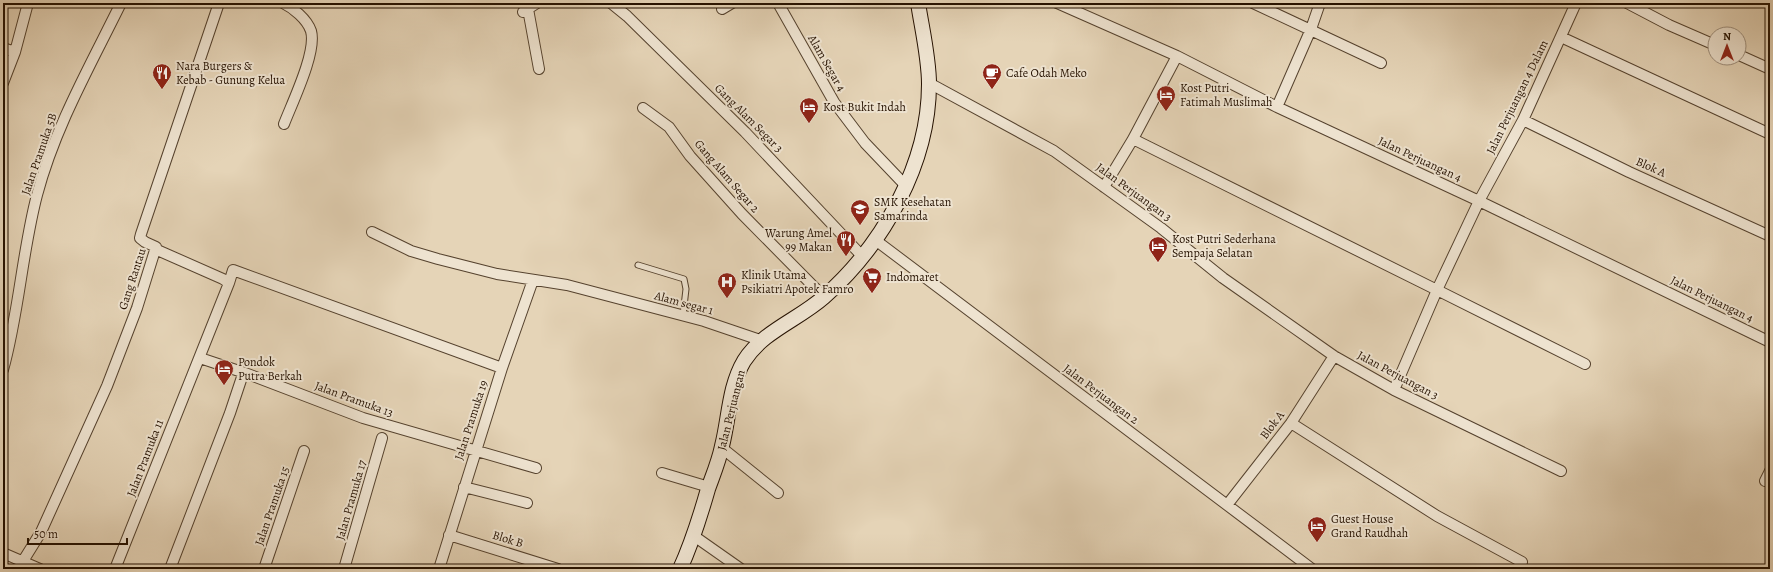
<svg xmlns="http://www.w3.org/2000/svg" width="1773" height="572" viewBox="0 0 1773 572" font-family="Alegreya,serif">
<rect width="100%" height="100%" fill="#e5d4b7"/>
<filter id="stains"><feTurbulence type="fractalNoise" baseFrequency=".005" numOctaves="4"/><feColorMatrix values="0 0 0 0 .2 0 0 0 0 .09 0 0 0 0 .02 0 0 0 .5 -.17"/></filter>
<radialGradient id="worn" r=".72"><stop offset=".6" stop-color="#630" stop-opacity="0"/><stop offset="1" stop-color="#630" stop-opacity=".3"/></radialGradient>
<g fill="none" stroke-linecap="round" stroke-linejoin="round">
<defs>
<path id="lane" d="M638,265L684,279L686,289L683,315"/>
<path id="street" d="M283,3C293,8 307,19 311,31C317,52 292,103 284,124
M611,3L627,16L745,132L863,257
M778,3L834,102L865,143L906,186
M1057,3L1177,56L1277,107L1479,201L1770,342
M1253,3L1381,63
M1576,3L1523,120L1479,201L1437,290L1585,364
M1627,3L1669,25L1715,45
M528,9L539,69
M722,9L732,3
M523,12L537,3
M1561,37L1770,134
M3,48L15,52
M1739,55L1770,69
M3,83L15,52L28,3
M929,83L1054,151L1161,228L1223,278L1334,356L1394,390L1561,471
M1277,107L1311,29L1320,3
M643,108L669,127L690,156L742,214L824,297
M1523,120L1629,172L1770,236
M1133,139L1437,290L1394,390
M1104,187L1133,139L1177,56
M372,232L411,251L438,259L497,274L567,285L704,321L760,340
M874,239L1312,569
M229,283L233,270L502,368
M200,358L245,373
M3,370C19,313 22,252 37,195C55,127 90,66 121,3
M1291,423L1437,516L1522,562
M722,448L778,493
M662,473L709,487
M1765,481L1770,471
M464,487L527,503
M1227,505L1291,423L1334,356
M449,535L558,569
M694,536L741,569
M3,553L40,569
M23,561L41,532L107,386L137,308L156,247L145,242L140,238L141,234L219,3
M115,569L229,283L223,279L155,249
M170,569L230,413L243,374L245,373L363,418L536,468
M264,569L304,451
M344,569L382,438
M439,569L502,368L533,280"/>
<path id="secondary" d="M680,569C692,543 700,517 708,489C713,475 719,461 722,446C729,419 729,386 744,361C763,331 798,320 824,297C883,245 929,164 929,84C929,58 922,29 918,3"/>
</defs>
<!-- lane casing -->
<use href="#lane" stroke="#55422e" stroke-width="7"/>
<!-- street casing -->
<use href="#street" stroke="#55422e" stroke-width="12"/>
<!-- secondary casing -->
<use href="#secondary" stroke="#251100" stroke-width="16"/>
<!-- lane -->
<use href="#lane" stroke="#eee3d0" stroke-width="5"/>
<!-- street -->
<use href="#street" stroke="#eee3d0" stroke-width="10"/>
<!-- secondary -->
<use href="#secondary" stroke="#eee3d0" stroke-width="14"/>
</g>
<!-- icons -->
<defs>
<symbol id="restaurant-pin" viewBox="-11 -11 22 30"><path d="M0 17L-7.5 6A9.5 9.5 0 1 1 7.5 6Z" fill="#8f2418" stroke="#eee3d0"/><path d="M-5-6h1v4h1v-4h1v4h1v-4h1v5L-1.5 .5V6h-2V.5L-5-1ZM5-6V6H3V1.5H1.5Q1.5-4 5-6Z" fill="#fff"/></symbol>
<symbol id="cafe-pin" viewBox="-11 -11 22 30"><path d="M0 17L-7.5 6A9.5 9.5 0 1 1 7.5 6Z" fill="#8f2418" stroke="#eee3d0"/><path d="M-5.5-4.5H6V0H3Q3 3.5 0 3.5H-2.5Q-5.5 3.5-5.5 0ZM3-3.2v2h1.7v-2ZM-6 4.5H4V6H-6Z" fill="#fff"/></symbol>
<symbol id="hotel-pin" viewBox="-11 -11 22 30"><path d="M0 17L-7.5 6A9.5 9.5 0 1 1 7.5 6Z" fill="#8f2418" stroke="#eee3d0"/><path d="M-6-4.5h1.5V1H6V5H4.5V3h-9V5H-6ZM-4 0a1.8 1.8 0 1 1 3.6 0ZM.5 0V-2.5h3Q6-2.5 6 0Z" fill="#fff"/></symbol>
<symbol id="school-pin" viewBox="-11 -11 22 30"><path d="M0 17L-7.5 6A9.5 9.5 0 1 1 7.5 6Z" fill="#8f2418" stroke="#eee3d0"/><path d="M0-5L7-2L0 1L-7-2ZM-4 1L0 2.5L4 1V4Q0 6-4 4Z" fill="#fff"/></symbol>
<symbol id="supermarket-pin" viewBox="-11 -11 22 30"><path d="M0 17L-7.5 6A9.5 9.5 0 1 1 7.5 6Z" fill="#8f2418" stroke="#eee3d0"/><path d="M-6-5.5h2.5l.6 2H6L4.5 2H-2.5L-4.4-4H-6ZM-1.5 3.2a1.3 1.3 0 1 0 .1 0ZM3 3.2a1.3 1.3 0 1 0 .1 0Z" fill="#fff"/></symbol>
<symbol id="hospital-pin" viewBox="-11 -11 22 30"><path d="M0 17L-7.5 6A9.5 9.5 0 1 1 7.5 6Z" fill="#8f2418" stroke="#eee3d0"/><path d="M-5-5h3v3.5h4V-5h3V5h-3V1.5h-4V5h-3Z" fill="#fff"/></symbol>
</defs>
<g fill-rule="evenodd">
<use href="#restaurant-pin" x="151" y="62" width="22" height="30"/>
<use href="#cafe-pin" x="981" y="62" width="22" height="30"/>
<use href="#hotel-pin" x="1155" y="84" width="22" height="30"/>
<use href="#hotel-pin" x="798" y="96" width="22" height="30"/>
<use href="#school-pin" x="849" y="198" width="22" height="30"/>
<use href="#restaurant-pin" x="835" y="229" width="22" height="30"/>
<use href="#hotel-pin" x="1147" y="235" width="22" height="30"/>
<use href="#supermarket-pin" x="861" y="266" width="22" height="30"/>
<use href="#hospital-pin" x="716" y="271" width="22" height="30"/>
<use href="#hotel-pin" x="213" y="358" width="22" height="30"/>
<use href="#hotel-pin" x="1306" y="515" width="22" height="30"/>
</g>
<g text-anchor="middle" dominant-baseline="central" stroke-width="4" stroke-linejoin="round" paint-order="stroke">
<!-- street labels -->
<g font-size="12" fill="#251100" stroke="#eee3d0">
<text transform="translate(827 63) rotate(60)">Alam Segar 4</text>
<text transform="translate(1517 97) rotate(-64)">Jalan Perjuangan 4 Dalam</text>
<text transform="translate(749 118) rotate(45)">Gang Alam Segar 3</text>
<text transform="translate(39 154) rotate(-71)">Jalan Pramuka 5B</text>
<text transform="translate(1420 159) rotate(25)">Jalan Perjuangan 4</text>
<text transform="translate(1651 167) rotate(24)">Blok A</text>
<text transform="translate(727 176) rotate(49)">Gang Alam Segar 2</text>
<text transform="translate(1134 192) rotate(36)">Jalan Perjuangan 3</text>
<text transform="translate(132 279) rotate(-72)">Gang Rantau</text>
<text transform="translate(1712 299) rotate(26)">Jalan Perjuangan 4</text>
<text transform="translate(684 303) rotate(15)">Alam segar 1</text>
<text transform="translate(1398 375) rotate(28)">Jalan Perjuangan 3</text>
<text transform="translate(1101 394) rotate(37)">Jalan Perjuangan 2</text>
<text transform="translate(354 399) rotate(20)">Jalan Pramuka 13</text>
<text transform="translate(731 410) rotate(-76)">Jalan Perjuangan</text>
<text transform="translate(471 420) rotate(-72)">Jalan Pramuka 19</text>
<text transform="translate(1272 425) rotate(-53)">Blok A</text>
<text transform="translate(145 458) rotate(-69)">Jalan Pramuka 11</text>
<text transform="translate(351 500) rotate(-74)">Jalan Pramuka 17</text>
<text transform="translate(272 506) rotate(-71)">Jalan Pramuka 15</text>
<text transform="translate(508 539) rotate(17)">Blok B</text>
</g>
<!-- poi labels -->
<g font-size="12" fill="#251100" stroke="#eee3d0" text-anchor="start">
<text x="176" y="66">Nara Burgers &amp;<tspan x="176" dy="14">Kebab - Gunung Kelua</tspan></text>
<text x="1006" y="73">Cafe Odah Meko</text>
<text x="1180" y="88">Kost Putri<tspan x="1180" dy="14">Fatimah Muslimah</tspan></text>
<text x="823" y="107">Kost Bukit Indah</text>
<text x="874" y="202">SMK Kesehatan<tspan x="874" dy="14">Samarinda</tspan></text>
<text x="832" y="233" text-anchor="end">Warung Amel<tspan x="832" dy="14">99 Makan</tspan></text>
<text x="1172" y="239">Kost Putri Sederhana<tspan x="1172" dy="14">Sempaja Selatan</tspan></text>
<text x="741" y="275">Klinik Utama<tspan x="741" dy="14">Psikiatri Apotek Famro</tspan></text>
<text x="886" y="277">Indomaret</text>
<text x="238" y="362">Pondok<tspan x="238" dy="14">Putra Berkah</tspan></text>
<text x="1331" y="519">Guest House<tspan x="1331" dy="14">Grand Raudhah</tspan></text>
</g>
</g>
<!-- margin -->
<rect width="1773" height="572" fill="none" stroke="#e5d4b7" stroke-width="16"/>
<rect x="4" y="4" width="1765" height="564" fill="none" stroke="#251100" stroke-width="2"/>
<rect x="8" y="8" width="1757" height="556" fill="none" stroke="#251100"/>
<!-- north arrow -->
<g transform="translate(1727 46)"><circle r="19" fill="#eee3d0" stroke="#9e8f7d"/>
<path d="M0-3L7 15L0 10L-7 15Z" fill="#8f2418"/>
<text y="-6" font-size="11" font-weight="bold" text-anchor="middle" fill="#251100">N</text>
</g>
<!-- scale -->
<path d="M28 538v6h99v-6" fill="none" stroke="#251100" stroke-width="2"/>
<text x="34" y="538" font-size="12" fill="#251100" stroke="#eee3d0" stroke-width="3" paint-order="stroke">50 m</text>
<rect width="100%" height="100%" filter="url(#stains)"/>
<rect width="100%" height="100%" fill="url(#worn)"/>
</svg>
